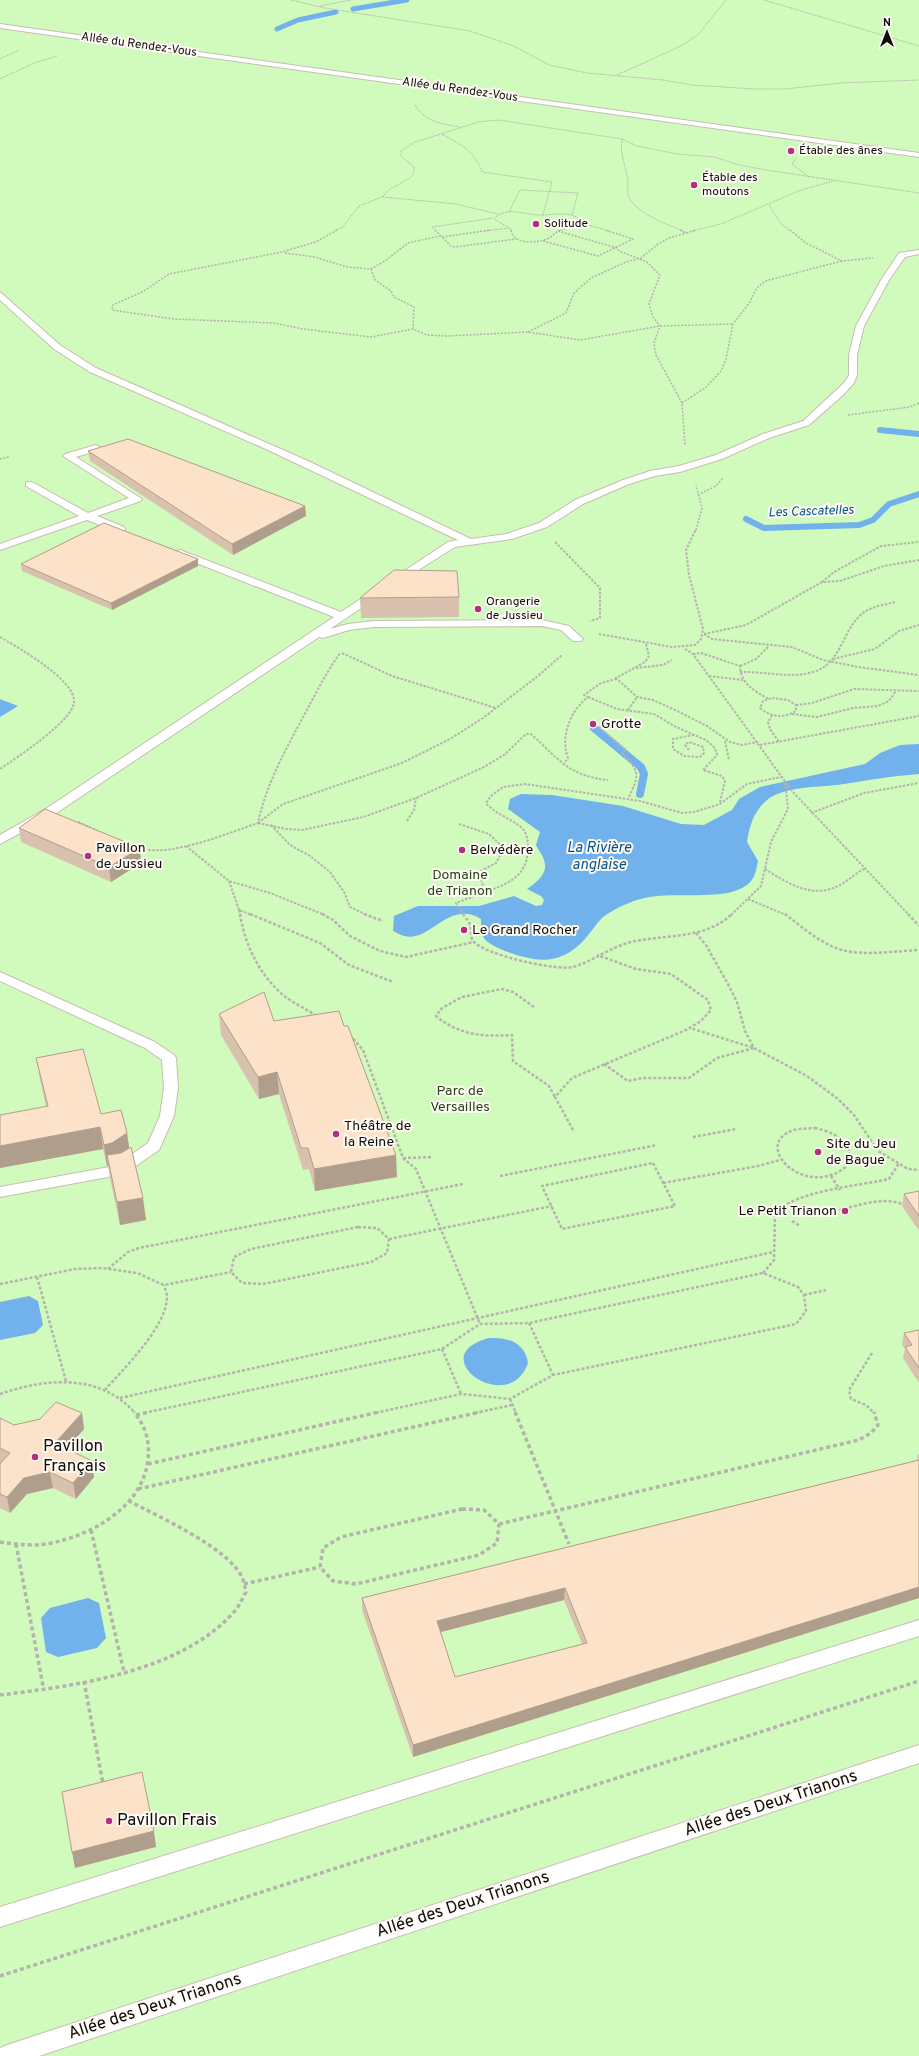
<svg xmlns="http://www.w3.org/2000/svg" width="919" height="2056" viewBox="0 0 919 2056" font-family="Overpass,sans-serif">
<rect width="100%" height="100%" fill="#fefaf5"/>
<!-- green -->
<path fill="#d1fabd" d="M0,0H919V2056H0Z"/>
<!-- water -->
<path fill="#71b1ec" d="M0,699L18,706L0,717Z
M919,744V774C891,776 864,781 837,785C817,787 780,787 766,801C754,811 749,827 747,842L758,861C756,870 755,879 747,885C723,903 669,889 637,900C625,904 612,910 602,918C596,924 591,932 585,939C561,965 539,963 508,952C500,949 484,943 482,934C481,930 481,924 481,919C449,899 430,943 404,936C401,935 397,933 393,931L394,916L418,906H479L514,896L536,906L542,905L544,900L541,896L527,889C537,882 549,873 544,860C543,855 538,850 536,845L540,832L508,809L510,799L521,794L552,795L623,806L681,824L704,825L732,810L739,799L760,787L865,764L880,753L900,745Z
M29,1296L38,1301L43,1325L35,1333L0,1340V1302Z
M489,1338C507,1337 525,1342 528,1363C509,1418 421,1356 489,1338Z
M88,1598L99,1603L106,1638L97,1648L58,1657L46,1652L41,1618L50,1608Z"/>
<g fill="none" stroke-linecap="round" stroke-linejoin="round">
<!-- stream-far2 -->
<path stroke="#71b1ec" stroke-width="5" d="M353,9L407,0
M277,29L298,20L336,12"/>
<!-- stream-far1 -->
<path stroke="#71b1ec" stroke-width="6" d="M880,430L919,434
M746,519L764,528L859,525L873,520L889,504L919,494"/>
<!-- stream -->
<path stroke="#71b1ec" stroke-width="8" d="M594,728L641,767L644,774L640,794"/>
<defs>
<path id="lane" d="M0,24L919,153V157L0,28Z
M919,250V254L905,257L889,280L864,326L857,355V375L854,383L843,395L809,425L769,438L722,459L680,472L655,476L629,484L583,504L547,527L512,539L455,547L396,584L391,581L392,579L448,542L458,540L268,450L90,372L54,349L0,300V292L60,345L96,368L308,461L471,539L506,534L539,523L575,500L623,480L650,471L679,466L716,455L763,434L803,421L845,382L849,375V355L856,326L881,280L899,253Z
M96,445L99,446V450L76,457L142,499L141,501L97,516L124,527L125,529L124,531H116L87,520L0,550V544L79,516L26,486V482H32L88,513L129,498L63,456L65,454Z
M180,550L341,612L371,592H379L380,594L379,596L330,629L348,624L374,621L542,620L569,626L583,639L581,641H573L561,630L542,626L374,627L349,630L323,638L319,637L55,814L0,844V835L47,808L334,617L176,555L175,553L176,551Z
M0,972L155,1042L174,1055L176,1058L178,1088L174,1116L159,1150L124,1174L0,1197V1187L115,1166L148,1143L160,1116L164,1088L162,1060L145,1048L0,981Z
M919,1620V1636L0,1927V1907Z
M919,1745V1763L39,2056H0V2048L7,2045Z"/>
</defs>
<!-- lane casing -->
<use href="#lane" stroke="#c8bdb2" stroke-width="2"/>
<!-- path-far4 -->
<path stroke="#b6b2ad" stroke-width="1" stroke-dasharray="1.5 1" stroke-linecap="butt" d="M291,0L325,8L470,31L514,46L549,65L587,73L663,80L692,85L754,89H785L841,83L919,80
M764,0L919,46
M320,6L351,0
M0,59L19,50
M617,75L681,46L698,35L726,0
M0,79L34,63L57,56
M415,105C425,122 442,124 460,127
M796,158L792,164L809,177
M383,197L456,204L498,214
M769,205L781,224L791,231
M509,212L520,190L578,193L572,215
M543,215L552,182L482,172C475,152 460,143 441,134L478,122L499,120L622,139
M581,223L609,231
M335,231L343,227L359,206L382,197L390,189L410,178L414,173V167L401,156V151L415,142L441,134
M436,231L432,227L493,218
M484,231L510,228
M511,231V229L494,219C505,206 523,214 537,215C553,216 569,209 582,221L576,226L558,231
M558,231H560
M683,231C668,225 631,211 628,194C627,188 629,181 627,175C624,162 620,152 622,139L637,146L677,154L714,157L739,165L766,170L919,193
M692,231L721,224L801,190L834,181"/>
<!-- path-far3 -->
<path stroke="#b6b2ad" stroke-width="1.5" stroke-dasharray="2 1.5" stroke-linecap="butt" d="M337,230L316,242L282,252L169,274L144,291L113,305L112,310L174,319L274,323L303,329L371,337L413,329L427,335L447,336L528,332L580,340L660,326L733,324
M435,230L451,246L455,247L516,239
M511,230C513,245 536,243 547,239C552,237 555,232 561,230
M680,230L686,233L696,230
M790,230L806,243L842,261L873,258
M558,231L617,248L619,251L647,262L660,275L649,304L653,317L660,326L654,343L656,355L682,403L685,446
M442,237L491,230
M543,241L598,256L633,239L605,230
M285,253L315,257L347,267L371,269L385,261L408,243L440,236
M371,269L375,280L391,291L394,297L414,307L413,329
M528,332L566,313L574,293L591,278L626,262L641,258L658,244L669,238L686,233
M682,403L705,388L721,371L726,359L733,324L750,302L756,289L765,281L842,261
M848,415L910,407L919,403
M0,459L9,457
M698,495L716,486L723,478
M696,530L702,508L696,485"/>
<!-- path-far2 -->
<path stroke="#b6b2ad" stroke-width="2" stroke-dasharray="2.5 1.5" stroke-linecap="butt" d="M555,542L600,588V618L590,621
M822,582L834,572L881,546L919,542
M599,634L672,647L695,645L701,639L703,629L689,575L686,550L696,529
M704,634L746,625L822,582L840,581L884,566L919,560
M704,634L712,639L792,647L823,660L858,667L919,675
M0,637C17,647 76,680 74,702C73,721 16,758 0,769
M646,644L649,656L645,662L616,678L637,697L653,700L675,710L707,726L730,742L742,745L758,742
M685,649L693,654L792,791L909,915
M342,653L392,676L496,708
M693,654L701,653L740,666C741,684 754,691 769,699
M833,659L875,649L899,631L919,625
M740,666L756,659L769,646
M636,668L663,665L672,660
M740,672C764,671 790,679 813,672C842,664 842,629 863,613C872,606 885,605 895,602
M709,676L743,680
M588,697L617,709L654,714L676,727L706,740L715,748L717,755L703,770L722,776L725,781L720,802
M772,698L788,700L796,705V711C783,719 771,717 760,708L763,701Z
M796,705L812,703L854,689L919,691
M628,710L637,697
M792,714L817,717L853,708L878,706L889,701L896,691
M772,715L768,722L770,729L779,742
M599,727L626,750L622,753C641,772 639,776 628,799
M725,741L729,760
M760,745L919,716
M689,750L685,745L689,742L703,747L704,753L700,757L684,756L673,749V739L693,735
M563,765L568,758C560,737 570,711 588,697L584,695L601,683L616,679
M811,813L864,793L919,783
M407,821L414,810L416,798
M78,822C99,831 121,844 143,849C174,856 228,833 258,823C266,785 284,753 302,719C314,697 325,674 340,653
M258,823L283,804L402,763L450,739L483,718L538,676L562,655
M258,823L286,829L302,830L363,817L416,798L482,768L504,755L526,734H531C558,758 568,776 608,780
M459,824L489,834L504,848L496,863L479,872L483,886L477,895L456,903L464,915
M271,825L290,845L310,856L330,872L344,892L350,907L367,915
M186,846L229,881L270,893L325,915
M765,869C787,883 812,899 838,886C847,882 854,874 864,869
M229,881L239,910L252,915
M478,894C503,886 528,879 528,848C528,841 527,833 522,828C511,818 496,815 486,803L491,796L503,787L525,784L640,801L682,813L694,812L720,804L747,784L781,777
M748,899L786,915
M239,910L240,915
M731,915L761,886L771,842L788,809L785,781"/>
<!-- path-far1 -->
<path stroke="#b6b2ad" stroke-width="2.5" stroke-dasharray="3 2" stroke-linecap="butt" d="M240,914C245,945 259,974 283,995C293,1003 306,1009 317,1016
M250,914L320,943L349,965L393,982
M322,914L333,920L350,936L380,951L406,957L474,942
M364,914L383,921
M463,914C465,917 469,921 470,925C472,930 469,937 474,942C486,955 556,971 573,967C591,962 611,947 631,942C665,934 705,940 732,914
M785,914C802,927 821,944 842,950C863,956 897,951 919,950
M908,914L919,926
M696,933L706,945L729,986L737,1002L745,1031L754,1048L807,1076L838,1099L854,1115L878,1151L908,1169L919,1170
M534,1007L513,992L502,989L462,997L442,1008L436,1016C459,1035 483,1037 512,1035L513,1061L549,1086L555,1097
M350,1035L363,1050L403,1158L416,1169L480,1324
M604,1064L628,1081L642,1078H689L717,1058L754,1048L690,1028
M815,1128C829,1131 852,1139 849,1157C849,1163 846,1168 840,1171C799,1195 752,1143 794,1130C800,1128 808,1129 815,1128Z
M573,1130L555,1097L572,1078L686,1030L701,1021L711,1010L708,1000L671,974L636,969L597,955
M693,1137L736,1129
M848,1147L872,1141
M403,1158L433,1157
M653,1163L675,1206L562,1229L542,1186Z
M500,1176L657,1145
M831,1176L840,1190
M663,1183L758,1166L780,1160
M825,1214C848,1209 883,1194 904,1205
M792,1221L800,1226
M358,1227L377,1228L389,1239L387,1253L371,1262L263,1284L242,1283L231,1272L234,1257L251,1249Z
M389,1239L552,1206
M108,1269L128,1252L139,1248L463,1184
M763,1273L774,1260L775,1211C807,1189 852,1187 889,1179L899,1163
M37,1277L66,1381
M0,1284L75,1269L102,1268L137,1273L164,1285L231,1272
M804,1295L826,1290
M529,1323L553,1375
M442,1349L461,1394
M872,1353L849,1390L851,1399L866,1405L874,1413
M105,1390C124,1368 166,1328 167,1297C167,1293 165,1289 164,1285
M0,1394C46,1378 100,1373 135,1413
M120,1398L773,1252
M510,1399L516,1413
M144,1413L442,1349L480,1324L529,1323L763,1273L798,1287L804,1295L806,1311L796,1324L553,1375L510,1399L461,1394L375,1413
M475,1413L512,1405"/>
<!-- path -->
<path stroke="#b6b2ad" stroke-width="3.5" stroke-dasharray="4 3" stroke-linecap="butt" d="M515,1412L569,1544
M136,1415L149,1412
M148,1464L379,1412
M138,1489L480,1412
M462,1509L484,1510L499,1524L497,1543L479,1555L356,1584L333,1581L320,1567L323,1548L341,1537Z
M499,1524L859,1440L871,1433L878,1425L874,1412
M91,1530L124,1672
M0,1542C12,1544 24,1545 37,1545C82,1541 142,1511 148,1460C150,1442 146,1427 134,1412
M16,1544L44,1691
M244,1584L320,1567
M84,1681L103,1784
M0,1695C75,1686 180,1672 233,1613C239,1607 242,1599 246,1592C245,1587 244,1582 242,1577C227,1547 159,1517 129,1501
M0,1976L919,1681"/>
<!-- lane -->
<use href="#lane" fill="#fff" fill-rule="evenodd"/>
</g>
<!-- wall -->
<path fill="#d8c2ad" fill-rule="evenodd" d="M88,451L305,506L306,516L233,555L90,461Z
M198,559V566L112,610L22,571L21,564Z
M459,597V617L361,618L360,598Z
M19,828L141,863L111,882L21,842Z
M219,1014L274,1021L344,1026L397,1177L315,1191L309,1169L303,1170L279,1094L259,1099L221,1035Z
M36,1058L101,1114L127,1133L129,1148L146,1220L120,1225L110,1178L108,1166H107L103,1149L0,1168V1115L46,1107L40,1079Z
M919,1191V1231L902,1206L904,1194Z
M919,1330V1383L903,1358L905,1349L902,1345L904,1333Z
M82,1413L84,1429L67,1449L94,1477L76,1499L53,1488L27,1494L10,1513L0,1508V1418L14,1425Z
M918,1454H919V1598L413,1757L362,1610V1598L917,1460ZM564,1600L582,1644L455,1677L441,1632Z"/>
<!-- shaded-wall -->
<path fill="#b09e8d" d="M305,506L306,516L233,555L232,544Z
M198,559V566L112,610L111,603Z
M140,848L141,863L111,882L109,867Z
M277,1072L279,1094L259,1099L258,1077Z
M100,1127L103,1149L0,1168V1146Z
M127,1133L130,1154L107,1155L108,1166H107L104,1145Z
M396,1155L397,1177L315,1191L314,1169Z
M143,1198L146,1220L120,1225L117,1202Z
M82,1413L84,1429L58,1459L55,1443Z
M92,1461L94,1477L76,1499L73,1483Z
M50,1472L53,1488L27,1494L10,1513L7,1497L24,1478Z
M919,1587V1598L413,1757V1745Z
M565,1588L564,1600L437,1633V1621Z
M154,1831L156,1847L75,1868L72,1852Z"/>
<!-- building -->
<path fill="#fbe2c9" stroke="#b09e8d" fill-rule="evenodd" d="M128,439L305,506L232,544L88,451Z
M104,523L198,559L111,603L21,564Z
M394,570L457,571L459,597L360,598Z
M45,809L140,848L109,867L19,828Z
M264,992L274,1021L339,1011L344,1026H348L396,1155L314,1169L308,1148H301L277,1072L258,1077L219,1014Z
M83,1049L101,1114L121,1110L127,1133L112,1143L104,1145L100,1127L0,1146V1115L48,1106L36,1058Z
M131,1147L143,1198L117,1202L107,1155L121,1153Z
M919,1191V1216L904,1194Z
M919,1330V1368L905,1347L912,1345L904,1333Z
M56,1402L82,1413L55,1443L92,1461L73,1483L50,1472L24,1478L7,1497L0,1494V1464L10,1453L0,1448V1418L14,1425L40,1419Z
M919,1460V1587L413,1745L362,1598ZM565,1588L587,1643L455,1677L437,1621Z
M142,1772L154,1831L72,1852L62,1792Z"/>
<!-- markers -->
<g fill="#b0307d" stroke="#fefaf5" stroke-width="1.5">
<circle cx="791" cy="151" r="4"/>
<circle cx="694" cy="185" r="4"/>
<circle cx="536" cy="224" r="4"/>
<circle cx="478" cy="609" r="4"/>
<circle cx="593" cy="724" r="4"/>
<circle cx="462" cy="850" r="4"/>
<circle cx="88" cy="856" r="4"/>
<circle cx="464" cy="930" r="4"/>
<circle cx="336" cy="1134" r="4"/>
<circle cx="818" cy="1152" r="4"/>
<circle cx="845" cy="1211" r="4"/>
<circle cx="35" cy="1457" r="4"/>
<circle cx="109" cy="1821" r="4"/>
</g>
<g text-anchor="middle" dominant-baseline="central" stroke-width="4" stroke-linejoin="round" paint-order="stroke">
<!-- far-street labels -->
<g font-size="12" fill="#0f0c08" stroke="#fefaf5">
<text transform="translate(139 45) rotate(8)">Allée du Rendez-Vous</text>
<text transform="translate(460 90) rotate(8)">Allée du Rendez-Vous</text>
</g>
<!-- far-poi labels -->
<g font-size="12" fill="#0f0c08" stroke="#fefaf5" text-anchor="start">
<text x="799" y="151">Étable des ânes</text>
<text x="702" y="178">Étable des<tspan x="702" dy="14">moutons</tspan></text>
<text x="544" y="224">Solitude</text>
<text x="486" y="602">Orangerie<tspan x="486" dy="14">de Jussieu</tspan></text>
</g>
<!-- far-water labels -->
<g font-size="13" font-style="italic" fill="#045187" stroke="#fefaf5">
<text transform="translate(811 512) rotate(-2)">Les Cascatelles</text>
</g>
<!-- poi labels -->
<g font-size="14" fill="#0f0c08" stroke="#fefaf5" text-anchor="start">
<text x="601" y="724">Grotte</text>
<text x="96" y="848">Pavillon<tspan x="96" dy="16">de Jussieu</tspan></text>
<text x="470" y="850">Belvédère</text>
<text x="472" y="930">Le Grand Rocher</text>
<text x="344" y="1126">Théâtre de<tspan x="344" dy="16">la Reine</tspan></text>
<text x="826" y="1144">Site du Jeu<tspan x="826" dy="16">de Bague</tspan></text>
<text x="837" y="1211" text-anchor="end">Le Petit Trianon</text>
</g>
<!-- park labels -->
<g font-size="14" fill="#264414" stroke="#fefaf5">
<text x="460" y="875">Domaine<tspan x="460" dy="16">de Trianon</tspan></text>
<text x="460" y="1091">Parc de<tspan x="460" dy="16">Versailles</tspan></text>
</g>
<!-- water labels -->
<g font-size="15" font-style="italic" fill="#045187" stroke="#fefaf5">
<text x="599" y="848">La Rivière<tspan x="599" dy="17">anglaise</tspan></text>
</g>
<!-- near-poi labels -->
<g font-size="17" fill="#0f0c08" stroke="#fefaf5" text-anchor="start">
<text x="43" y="1447">Pavillon<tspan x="43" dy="20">Français</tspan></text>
<text x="117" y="1821">Pavillon Frais</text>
</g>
<!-- near-street labels -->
<g font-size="17" fill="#0f0c08" stroke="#fefaf5">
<text transform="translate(771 1804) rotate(-18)">Allée des Deux Trianons</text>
<text transform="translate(463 1905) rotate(-18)">Allée des Deux Trianons</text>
<text transform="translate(155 2007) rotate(-18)">Allée des Deux Trianons</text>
</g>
</g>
<!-- north arrow -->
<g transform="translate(887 32)" stroke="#fefaf5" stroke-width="3" paint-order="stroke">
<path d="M0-3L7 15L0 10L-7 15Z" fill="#0f0c08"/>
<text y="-6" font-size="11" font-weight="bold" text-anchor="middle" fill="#0f0c08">N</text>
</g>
</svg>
